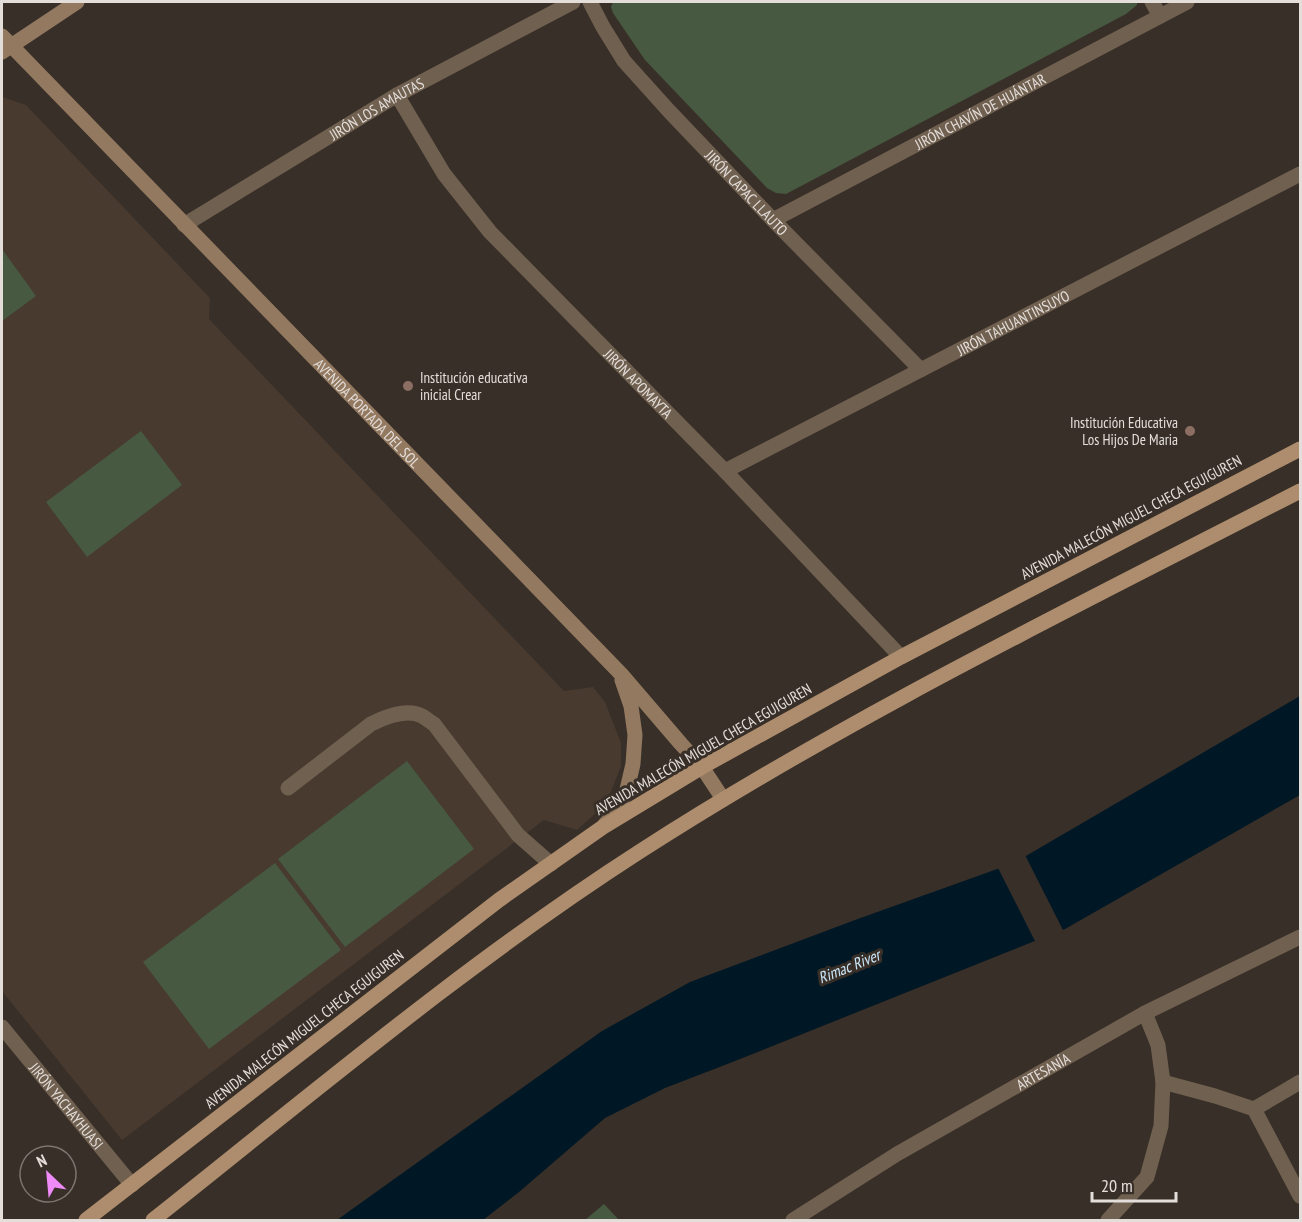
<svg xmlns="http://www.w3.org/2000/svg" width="1302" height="1222" viewBox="0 0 1302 1222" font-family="'PT Sans Narrow',sans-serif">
<rect width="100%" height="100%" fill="#382f28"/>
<!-- built -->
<path fill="#483a2f" d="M2,97L26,105L210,298L209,319L564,691L593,687L605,702L621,743V766L610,794L597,812L577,830L544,820L122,1140L2,991Z"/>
<!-- green -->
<path fill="#475941" d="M613,2H1137V5L1126,14L786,194L776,193L767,188L645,60L613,13L611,7Z
M2,249L36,296L2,321Z
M141,431L182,485L87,557L46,502Z
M407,761L474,849L345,947L278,859Z
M275,863L341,950L209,1049L143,962Z
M604,1204L619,1220H585Z"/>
<!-- water -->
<path fill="#001825" d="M1300,696V795L1065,929L730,1063L665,1088L605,1118L519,1192L483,1220H337L418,1162L602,1031L690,982L855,920L1014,863Z"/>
<!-- pier -->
<path fill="#382f28" d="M1024,853L1064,932L1036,943L997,866L1013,860Z"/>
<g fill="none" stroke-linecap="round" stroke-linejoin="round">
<!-- lane -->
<path stroke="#706050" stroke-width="15" d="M288,788L371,724C385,717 406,708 422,716C426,718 430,722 434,724L518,835L551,864"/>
<!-- street -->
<g stroke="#706050" stroke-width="15">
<path id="s1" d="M590,2L603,27L624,61L669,111L773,220L921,370"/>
<path d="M1152,2L1160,16"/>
<path id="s2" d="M397,95L444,174L490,232L725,471L901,657"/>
<path id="s3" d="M773,220L1187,2"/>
<path id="s4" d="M184,225L397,95L573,2"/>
<path id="s5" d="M725,471L1300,174"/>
<path id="s6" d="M2,1027L132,1185"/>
<path d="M1163,1082L1215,1096L1254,1109L1300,1196"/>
<path d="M1254,1109L1300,1082"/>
<path id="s7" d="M793,1220L897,1154L1145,1013L1300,937"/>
<path d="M1108,1220L1147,1177L1161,1126L1163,1082L1158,1045L1145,1013"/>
</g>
<!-- secondary -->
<g stroke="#927960" stroke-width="15">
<path id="s8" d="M2,36L621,674L681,744L702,767L723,799"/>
<path d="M2,52L77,2"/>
<path d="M604,826L626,794L633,764L635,735L631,706L622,680"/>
</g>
<!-- primary -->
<path stroke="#ad8d6d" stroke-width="15" d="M86,1220L499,900L603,827L702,767L901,657L1300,449
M153,1220C312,1094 468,962 639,852C850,716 1077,606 1300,491"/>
</g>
<!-- markers -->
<g fill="#8d6e63" stroke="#382f28" stroke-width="2">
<circle cx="408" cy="386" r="6"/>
<circle cx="1190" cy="431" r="6"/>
</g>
<g text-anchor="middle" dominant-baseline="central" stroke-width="6" stroke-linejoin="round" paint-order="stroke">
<!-- street labels -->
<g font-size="15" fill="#e4deda" stroke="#382f28">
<text stroke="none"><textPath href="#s4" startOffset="225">JIRÓN LOS AMAUTAS</textPath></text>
<text stroke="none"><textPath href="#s3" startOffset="234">JIRÓN CHAVÍN DE HUÁNTAR</textPath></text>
<text stroke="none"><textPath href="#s1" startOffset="248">JIRÓN CAPAC LLAUTO</textPath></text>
<text stroke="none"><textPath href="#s5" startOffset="324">JIRÓN TAHUANTINSUYO</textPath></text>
<text stroke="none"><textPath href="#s2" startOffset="378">JIRÓN APOMAYTA</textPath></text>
<text stroke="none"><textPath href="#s8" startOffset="525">AVENIDA PORTADA DEL SOL</textPath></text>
<text transform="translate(1131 517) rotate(-28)">AVENIDA MALECÓN MIGUEL CHECA EGUIGUREN</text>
<text transform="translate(703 749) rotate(-30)">AVENIDA MALECÓN MIGUEL CHECA EGUIGUREN</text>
<text transform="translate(304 1029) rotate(-38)">AVENIDA MALECÓN MIGUEL CHECA EGUIGUREN</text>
<text stroke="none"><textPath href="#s7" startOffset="291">ARTESANÍA</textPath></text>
<text stroke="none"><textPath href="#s6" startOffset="102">JIRÓN YACHAYHUASI</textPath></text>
</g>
<!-- poi labels -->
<g font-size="15" fill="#e4deda" stroke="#382f28" text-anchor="start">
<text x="420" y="377">Institución educativa<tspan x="420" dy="17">inicial Crear</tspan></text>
<text x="1178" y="422" text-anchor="end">Institución Educativa<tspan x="1178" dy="17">Los Hijos De Maria</tspan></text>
</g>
<!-- water labels -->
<g font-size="16" font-style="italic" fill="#c9e6f8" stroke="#382f28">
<text transform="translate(849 966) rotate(-22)">Rimac River</text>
</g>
</g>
<!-- border -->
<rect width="1302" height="1222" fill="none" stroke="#e4deda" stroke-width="6"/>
<!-- north arrow -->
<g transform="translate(48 1174) rotate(334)"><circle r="28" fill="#382f28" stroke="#7d756f" stroke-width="1.5"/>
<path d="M0-4.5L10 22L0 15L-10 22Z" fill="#ee8bf8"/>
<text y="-9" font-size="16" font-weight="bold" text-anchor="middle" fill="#e4deda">N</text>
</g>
<!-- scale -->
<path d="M1092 1192v9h84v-9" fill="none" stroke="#e4deda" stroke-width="3"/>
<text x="1101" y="1192" font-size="18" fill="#e4deda" stroke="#382f28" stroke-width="4.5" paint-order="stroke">20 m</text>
</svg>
